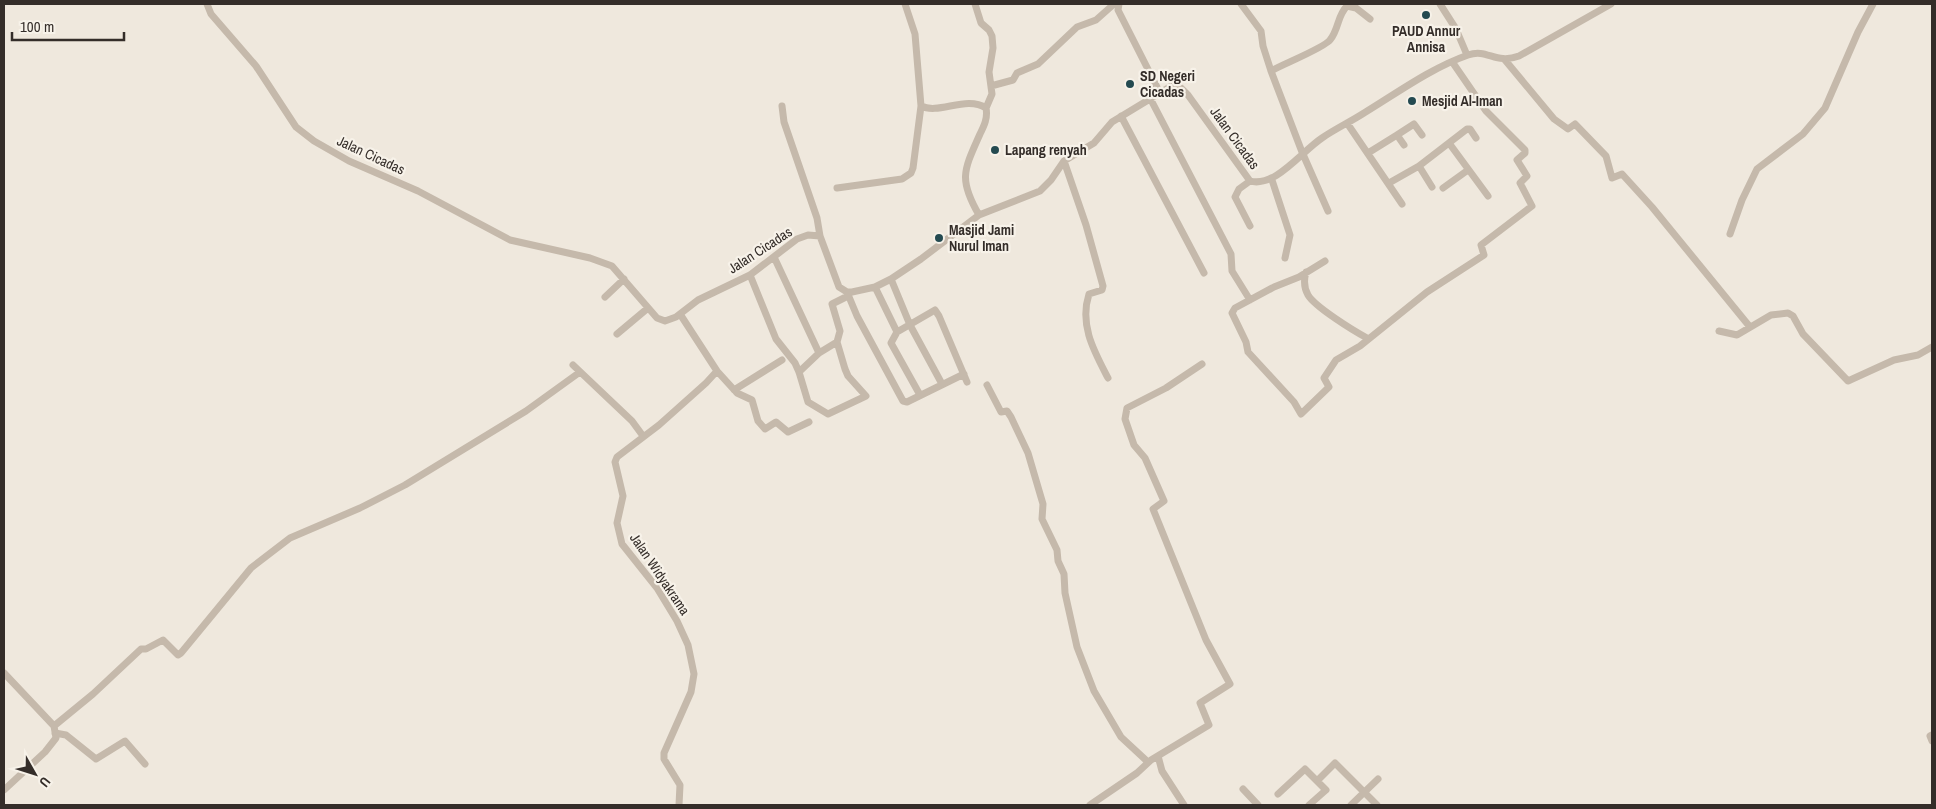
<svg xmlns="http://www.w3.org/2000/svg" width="1936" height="809" viewBox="0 0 1936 809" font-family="'Archivo Narrow',sans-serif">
<rect width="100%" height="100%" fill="#efe8dd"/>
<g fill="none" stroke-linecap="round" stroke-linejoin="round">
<!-- minor -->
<path stroke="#c5b9ab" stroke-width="7" d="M207,4L211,14L256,66L296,127L314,141L349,161L418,191L510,240L590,258L612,266L657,318L665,321L676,317L698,300L750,275L797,239L808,235L820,236L839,287L847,292H852L875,287L891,279L921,259L979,215L1040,191L1051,180L1064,161L1094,143L1112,122L1173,85L1181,88L1188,95L1250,181C1275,188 1301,152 1322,138C1335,129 1350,122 1364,113C1397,93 1431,68 1468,55C1488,48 1495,65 1519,56L1611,4
M905,4L915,34L921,106C939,115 966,95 986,108C988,118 984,126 980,134C964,170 958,179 979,215
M975,4L981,23L989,30L992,36L993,48L989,72L992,94L986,108
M1119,4L1118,10L1160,93
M1241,4L1261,31L1263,46L1271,71L1302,152L1328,211
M1440,4L1456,29L1467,55
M1505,60L1554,119L1568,129L1575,124L1606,156L1612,178L1622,174L1652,207L1750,327
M1271,71C1283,64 1324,48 1330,40C1339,29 1337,16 1347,6L1356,8L1370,19
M991,86L1013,80L1017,73L1038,64L1077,27L1096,20L1114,4
M1150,98L1231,254L1232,271L1250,300
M782,106L784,122L817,218L820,236
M1121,116L1204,273
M1347,123L1402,204
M1397,135L1414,124L1422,135
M1449,143L1488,196
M1368,153L1397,135L1404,145
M1064,161L1086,225L1103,286L1102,290L1089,294C1079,325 1094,351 1108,378
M1419,166L1432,187
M1272,180L1290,235L1285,258
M1250,181L1239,189L1235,197L1250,226
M1389,183L1419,166L1467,129H1470L1476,138
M837,188L902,179L911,173L913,168L921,106
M1443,188L1468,170
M1730,234L1742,200L1757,169L1803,134L1825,108L1858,32L1873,4
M774,257L819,353
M1325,261L1299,277L1274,287L1235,308L1232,313L1246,342L1248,352L1294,402L1301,414L1329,387L1324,378L1336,360L1360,346L1427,292L1484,255L1481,245L1532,206L1520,183L1527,176L1517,160L1525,153V150L1486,111L1453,63
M1306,272C1304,279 1304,288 1308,295C1315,307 1354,331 1367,338
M750,275L776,339L795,363L799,372L808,402L828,414L866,396L848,376L845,369L837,342L840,331L832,304L848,296
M891,279L910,325L942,384
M875,287L897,332
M847,292L857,316L903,401L907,402L964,374
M605,297L624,279
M1719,331L1737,335L1771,315L1788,313L1793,316L1803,334L1848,381L1894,360L1918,355L1932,347
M617,334L648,308
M573,365L632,421L643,436
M717,371L737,393L752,400L758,421L765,429L776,422L788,432L809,422
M799,372L819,353L837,342
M987,385L1001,412L1007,411L1011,417L1028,453L1043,504L1042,519L1057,550L1058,561L1064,574L1065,593L1077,647L1094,691L1121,737L1148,762
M734,390L782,360
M920,395L891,343L897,332L935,310L939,316L967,382
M4,673L54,726L56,738L45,752L4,790
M54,726L93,694L141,649H146L163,640L178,655L181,653L251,568L290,538L360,508L405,485L526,411L580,372
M55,733L66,735L96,759L125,741L145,764
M1932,735L1930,736L1932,741
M1158,756L1162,771L1184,805
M1317,781L1335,763L1377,805
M1243,789L1258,805
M1278,794L1305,769L1326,790L1309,805
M679,805L680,785L664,759V753L691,692L694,674L688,645L677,621L657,588L622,544L617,523L623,496L615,462L617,457L659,425L706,383L717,371L680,314
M1090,805L1137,773L1151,760L1209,725L1200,703L1230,684L1206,640L1153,509L1164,501L1145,458L1134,445L1125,419L1127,408L1166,388L1202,364
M1351,805L1378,779"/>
</g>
<!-- markers -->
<g fill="#244a50" stroke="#f7f2e9" stroke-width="2">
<circle cx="1426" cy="15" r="5"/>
<circle cx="1130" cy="84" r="5"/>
<circle cx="1412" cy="101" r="5"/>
<circle cx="995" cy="150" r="5"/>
<circle cx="939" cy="238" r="5"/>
</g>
<g text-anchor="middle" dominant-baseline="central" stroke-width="4.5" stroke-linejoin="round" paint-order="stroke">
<!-- poi labels -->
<g font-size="14" font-weight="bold" fill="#342d29" stroke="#f7f2e9" text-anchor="start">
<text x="1426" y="31" text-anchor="middle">PAUD Annur<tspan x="1426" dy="16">Annisa</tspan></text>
<text x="1140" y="76">SD Negeri<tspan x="1140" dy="16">Cicadas</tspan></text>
<text x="1422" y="101">Mesjid Al-Iman</text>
<text x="1005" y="150">Lapang renyah</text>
<text x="949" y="230">Masjid Jami<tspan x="949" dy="16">Nurul Iman</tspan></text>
</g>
<!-- street labels -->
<g font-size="14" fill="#342d29" stroke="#f7f2e9">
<text transform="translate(1235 138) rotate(54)">Jalan Cicadas</text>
<text transform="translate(371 155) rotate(25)">Jalan Cicadas</text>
<text transform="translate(760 250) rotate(-33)">Jalan Cicadas</text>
<text transform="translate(660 574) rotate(56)">Jalan Widyakrama</text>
</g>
</g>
<!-- border -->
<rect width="1936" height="809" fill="none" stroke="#342d29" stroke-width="10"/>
<!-- north arrow -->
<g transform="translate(35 774) rotate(129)" stroke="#f7f2e9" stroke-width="4" paint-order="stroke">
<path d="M0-4L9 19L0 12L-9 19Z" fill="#342d29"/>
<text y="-8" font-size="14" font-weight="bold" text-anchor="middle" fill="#342d29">U</text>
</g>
<!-- scale -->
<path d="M12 32v8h112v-8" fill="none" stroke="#342d29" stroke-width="2.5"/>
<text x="20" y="32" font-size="15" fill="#342d29" stroke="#f7f2e9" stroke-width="4" paint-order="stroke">100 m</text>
</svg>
